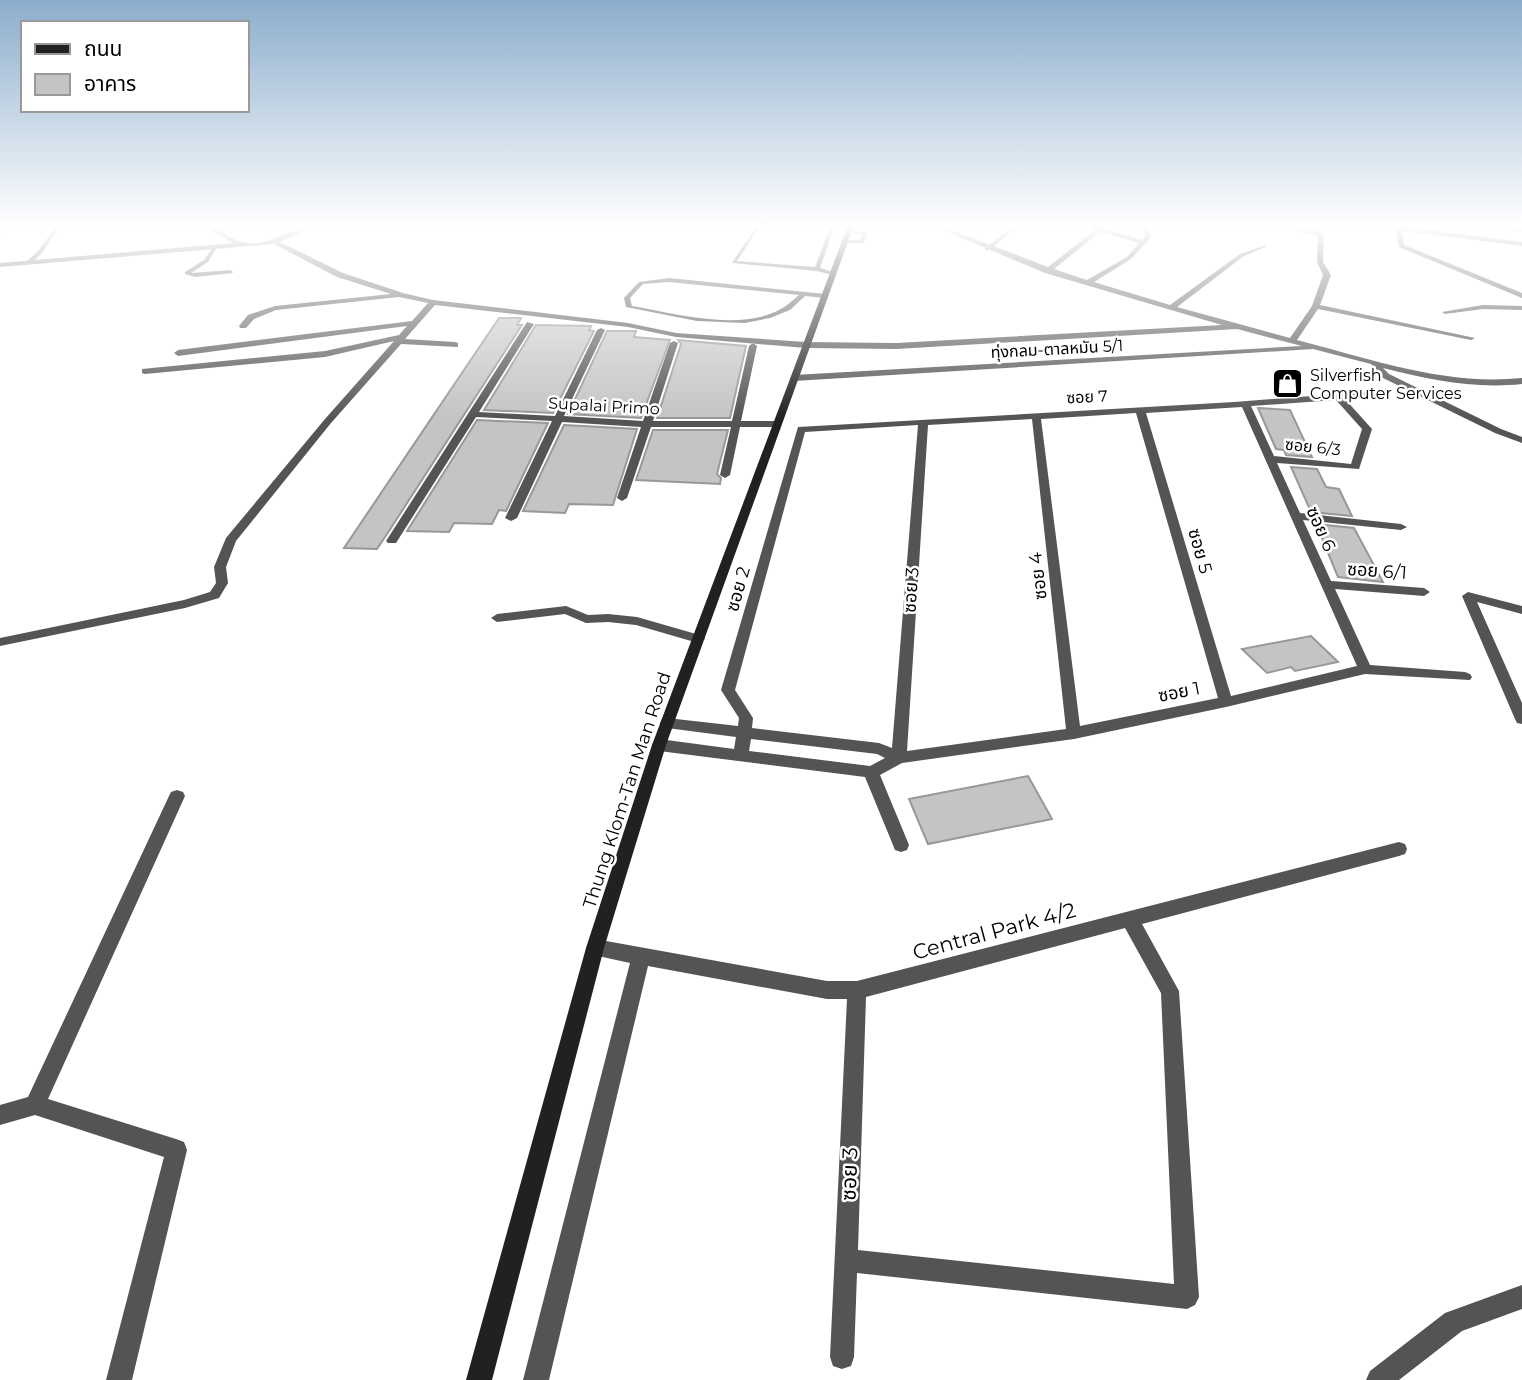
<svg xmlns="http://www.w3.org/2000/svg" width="1522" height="1380" viewBox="0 0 1522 1380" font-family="Montserrat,'Noto Sans Thai',sans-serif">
<rect width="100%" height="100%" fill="#fff"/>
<!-- building -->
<path fill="#c4c4c4" stroke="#989898" stroke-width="2" d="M499,318H521L517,325H522L389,531L377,549L344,548Z
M536,325L591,326L589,330L594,331L553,413L484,410Z
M607,331H636L634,337L670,340L641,418L568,414Z
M678,340L746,346L730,418H657L681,344Z
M1258,408L1290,410L1312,457L1286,455L1284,450L1276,449Z
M477,420L548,423L506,511L499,510L492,524L454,523L449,532L407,531Z
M564,425L637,429L613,505L569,504L565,513L523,511Z
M653,430H728L717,474L721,478L720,484L636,480Z
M1291,467L1317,469L1326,487L1339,489L1352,516L1311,512Z
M1316,524L1354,528L1383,582L1338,577Z
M1311,636L1338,662L1295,671L1291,667L1267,673L1242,649Z
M1028,776L1052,819L928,844L909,799Z"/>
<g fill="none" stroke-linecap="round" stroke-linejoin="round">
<!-- lane -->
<path fill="#545454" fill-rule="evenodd" d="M13,225H23L3,229L1,228Z
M57,225H61L42,253L30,264H26V262L38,251Z
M757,225H761L737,261L815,267L831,225H835L820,268L836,273L833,275L817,271L732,263Z
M963,225H970L946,232L944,231Z
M1015,225H1020L989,250H985V248Z
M847,230L867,232L864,243H843L845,240H860L862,234L847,232Z
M213,247L216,249L208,262L191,273L231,270L233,273L195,277L185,274V272L204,260Z
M669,278L825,294L828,296L825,298L805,296L790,310L770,318L745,323L697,321L626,307L624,298L639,282ZM669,282L799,295C789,304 780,311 767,315C726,328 672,313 632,306L630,298L643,284Z
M1483,305L1522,306V310L1483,309L1445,314L1442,312Z"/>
<!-- street -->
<path fill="#545454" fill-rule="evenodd" d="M2,225H8L0,234Z
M202,225C218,225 227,239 242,242C269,249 292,225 317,225L280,242L343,273L403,293L433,300L628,323L676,333L806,342L896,343L1222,325L1045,273L931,225H939L1048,267L1095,230L1087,225H1095L1142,240L1145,237L1142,225H1148L1151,237L1131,259L1094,282L1170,305L1240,254L1266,245V247L1244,256L1177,307L1290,338L1312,306L1323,275L1317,262L1318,236L1275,225C1291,225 1311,225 1324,235L1323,262L1331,275L1320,305L1475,338L1471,340L1318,309L1297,340C1371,359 1445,386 1522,378V384C1474,389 1430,380 1383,368L1389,374L1501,429L1522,437V443L1495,433L1383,378L1371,364L1313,349L794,381L790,378L794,375L1302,346L1237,329L896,349L806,348L676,337L628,327L435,305L405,339L455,342L458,343V347L401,344L331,423L236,541L226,567L228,583L219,598L185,608L0,646V638L184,600L210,592L216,583L214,567L226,538L325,419L394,341L325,357L145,374L142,373V369L325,351L399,335L407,326L178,356L174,353L178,350L412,321L428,303L399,297L276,310L254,319L246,328H240L239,326L248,315L275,306L391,294L337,277L274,244L0,267V263L234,243ZM1100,232L1139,243L1127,257L1087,280L1054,269Z
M1368,225L1399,226L1522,242V246L1403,231L1404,245L1522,293V298L1399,247L1396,230Z
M1493,225L1522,228V232L1491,228Z
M527,322L534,324L479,412L555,416L597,330L601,328L605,330L564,416L643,421L670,343L674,341L678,343L653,421H732L749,346L753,343L757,346L741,421H776L781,424L776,427H740L730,475L725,478L720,475L731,427H651L627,498L622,501L617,498L641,427L562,422L517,518L511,521L505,518L552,421L476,417L396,543H388L386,541Z
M1375,391L1380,394L1378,396L1345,399L1372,429L1359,469L1277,463L1300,513L1401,524L1407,527L1401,530L1303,520L1331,581L1424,588L1430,592L1424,596L1335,589L1370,665L1465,672L1470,674L1472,677L1470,680L1365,674L1226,707L1074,739L902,763L880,775L909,845L907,850L901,852L895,850L893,845L865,777L659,751L654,749L652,745L654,741L659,739L734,749L736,737L667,728L662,727L660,723L662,719L667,718L738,726L739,718L721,690L798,427L1234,402ZM1336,400L1362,429L1351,464L1274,456L1251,406ZM1242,407L1357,666L1231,696L1146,413ZM1136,413L1218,698L1080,726L1041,419ZM1032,419L1066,729L907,751L928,425ZM918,425L892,748L879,743L752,728L753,718L735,690L805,432ZM751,739L877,754L885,758L870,766L749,751Z
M1468,592L1522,606V614L1477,602L1522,703V724L1517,723L1515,719L1462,596Z
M566,606L588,615L608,614L637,617L703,636L705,639L698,643L636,625L608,622L586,623L565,614L497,622L491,618L497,614Z
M177,790L183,792L185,796L48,1099L176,1139L184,1142L187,1150L132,1380H106L164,1157L35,1115L0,1125V1105L28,1097L169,796L171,792Z
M1399,842L1405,844L1407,849L1405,854L1399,856L1142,924L1179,991L1199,1297L1195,1305L1187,1309L857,1273L854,1357L851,1366L842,1369L833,1366L830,1357L847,999H827L648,966L549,1380H523L630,963L589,954L586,948L589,942L595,939L827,981H857ZM1125,928L1161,993L1174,1284L858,1250L866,997Z
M1522,1285V1309L1462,1331L1399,1380H1366L1370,1371L1445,1313Z"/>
<!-- secondary -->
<path fill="#212121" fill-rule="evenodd" d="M848,225H854L666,745L604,948L492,1380H466L586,948L652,745Z"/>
</g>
<!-- sky -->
<linearGradient id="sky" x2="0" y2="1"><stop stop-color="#8cadcc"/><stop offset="0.54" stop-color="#fff"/><stop offset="1" stop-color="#fff" stop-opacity="0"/></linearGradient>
<rect width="1522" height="418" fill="url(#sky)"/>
<!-- icons -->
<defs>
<symbol id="shop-square" viewBox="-11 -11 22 22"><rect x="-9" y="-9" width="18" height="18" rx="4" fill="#000" stroke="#fff"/><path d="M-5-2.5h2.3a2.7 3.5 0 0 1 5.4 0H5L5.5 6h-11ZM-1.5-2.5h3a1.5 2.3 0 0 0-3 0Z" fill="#fff"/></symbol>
</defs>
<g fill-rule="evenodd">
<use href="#shop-square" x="1270" y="366" width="35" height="35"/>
</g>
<g text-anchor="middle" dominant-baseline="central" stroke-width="5" stroke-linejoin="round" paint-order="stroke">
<!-- far-street labels -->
<g font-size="16" fill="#000" stroke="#fff">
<text transform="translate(1057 349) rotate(-3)">ทุ่งกลม-ตาลหมัน 5/1</text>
<text transform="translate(1087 397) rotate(-3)">ซอย 7</text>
<text transform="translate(604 406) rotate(3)">Supalai Primo</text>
<text transform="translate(1313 447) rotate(6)">ซอย 6/3</text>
</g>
<!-- far-poi labels -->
<g font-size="16" fill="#000" stroke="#fff" text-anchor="start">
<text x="1310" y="375">Silverfish<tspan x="1310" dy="18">Computer Services</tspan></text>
</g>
<!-- street labels -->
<g font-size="18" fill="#000" stroke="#fff">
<text transform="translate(1321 529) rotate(66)">ซอย 6</text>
<text transform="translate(1200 551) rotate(74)">ซอย 5</text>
<text transform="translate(1377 571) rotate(4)">ซอย 6/1</text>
<text transform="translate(1038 576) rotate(-97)">ซอย 4</text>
<text transform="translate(738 589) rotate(-74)">ซอย 2</text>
<text transform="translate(911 590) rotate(-86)">ซอย 3</text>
<text transform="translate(1179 692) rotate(-11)">ซอย 1</text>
<text transform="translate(627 790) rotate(-72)">Thung Klom-Tan Man Road</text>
</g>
<!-- near-street labels -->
<g font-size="21" fill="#000" stroke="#fff">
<text transform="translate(994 931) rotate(-15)">Central Park 4/2</text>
<text transform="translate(849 1174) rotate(-88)">ซอย 3</text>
</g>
</g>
<!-- legend -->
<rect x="21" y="21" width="228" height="91" fill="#ffffff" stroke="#999999" stroke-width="2"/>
<rect x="35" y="44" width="35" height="10" fill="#212121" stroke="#999999" stroke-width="2"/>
<text x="84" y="56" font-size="21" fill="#000000">ถนน</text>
<rect x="35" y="74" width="35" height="21" fill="#c4c4c4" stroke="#999999" stroke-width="2"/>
<text x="84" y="91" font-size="21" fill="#000000">อาคาร</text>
</svg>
